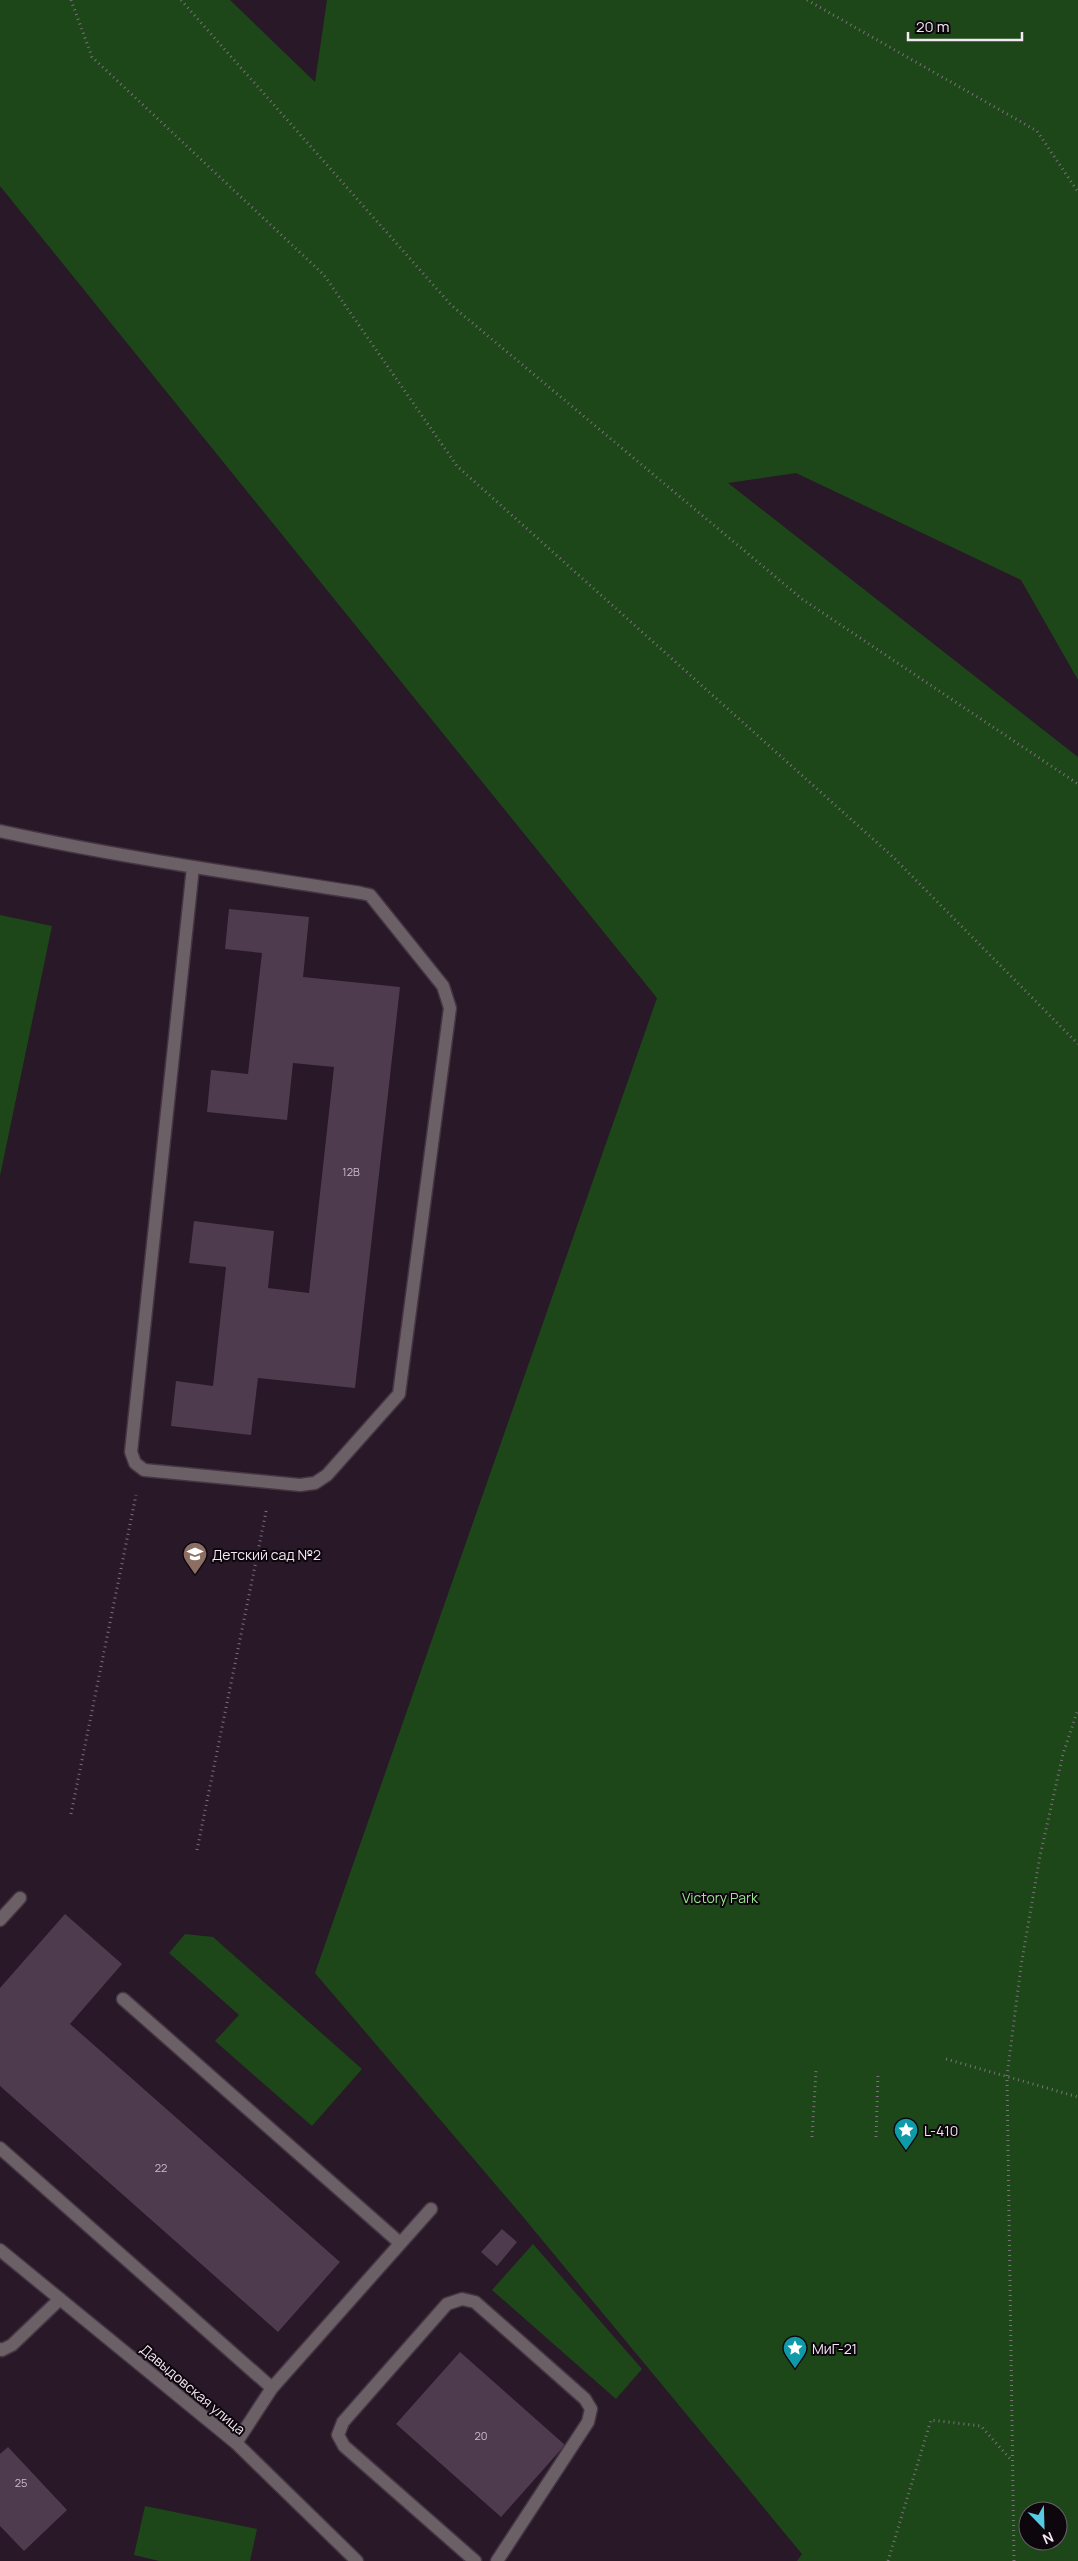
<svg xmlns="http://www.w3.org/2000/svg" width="1078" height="2561" viewBox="0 0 1078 2561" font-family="Manrope,sans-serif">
<rect width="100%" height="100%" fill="#281828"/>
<!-- green -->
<path fill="#1d4719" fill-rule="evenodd" d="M0,0H230L315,82L327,0H1078V680L1021,580L796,473L728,483L1078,757V2561H797L802,2554L519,2212L315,1973L657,998L0,186ZM1028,2511H1058V2541H1028Z
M0,915L52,926L0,1176Z
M185,1934L213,1937L362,2069L312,2126L215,2041L239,2015L169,1953Z
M533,2244L642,2369L616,2399L492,2290Z
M145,2506L257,2529L250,2561H159L134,2555Z"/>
<!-- building -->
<path fill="#4e3c4e" d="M229,909L309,917L303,977L400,987L355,1388L258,1378L251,1435L171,1426L176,1381L213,1386L226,1267L189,1263L194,1221L274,1231L268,1288L309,1293L334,1067L293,1063L287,1120L207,1112L211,1070L248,1074L262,953L225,949Z
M65,1914L122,1964L70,2024L340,2262L278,2332L0,2086V1988Z
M502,2229L517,2242L497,2266L481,2252Z
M460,2352L565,2445L501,2517L396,2424Z
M8,2447L67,2510L24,2551L0,2526V2454Z"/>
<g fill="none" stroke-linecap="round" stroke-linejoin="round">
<defs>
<path id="service" d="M0,831C119,857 240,874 361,893L370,895L443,986L450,1008L399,1394L327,1475L315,1483L300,1485L144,1470L135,1463L131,1452L193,867
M0,1920L20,1898
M123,1999L400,2243
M0,2148L272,2388
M0,2349L2,2350L12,2345L60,2299
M236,2443L272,2388L431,2209
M475,2561L344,2446L338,2435L343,2422L447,2304L462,2299L475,2302L585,2399L591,2409L588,2422L497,2561"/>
<path id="minor" d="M0,2250L236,2443L357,2561"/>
</defs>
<!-- service casing -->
<use href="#service" stroke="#453544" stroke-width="15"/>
<!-- minor casing -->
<use href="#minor" stroke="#453544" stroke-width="15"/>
<!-- path -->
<path stroke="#7d6f7d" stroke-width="3" stroke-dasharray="1 4" stroke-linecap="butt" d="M71,0L92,57L324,275L457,466L893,857L1078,1044
M181,0L451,305L802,599L1078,784
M807,0L1037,131L1078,192
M71,1814L136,1495
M197,1850L267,1507
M946,2059L1078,2097
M812,2137L816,2071
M876,2137L878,2074
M888,2561L931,2420L981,2426L1012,2461
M1014,2561L1007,2076L1021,1966L1040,1856L1063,1754L1078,1709"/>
<!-- service -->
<use href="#service" stroke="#6b6066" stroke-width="12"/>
<!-- minor -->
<use href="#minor" stroke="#6b6066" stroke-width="12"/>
</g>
<!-- icons -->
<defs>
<symbol id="school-pin" viewBox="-11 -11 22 30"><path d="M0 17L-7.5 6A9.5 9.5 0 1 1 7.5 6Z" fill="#8d6e63" stroke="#0d060d"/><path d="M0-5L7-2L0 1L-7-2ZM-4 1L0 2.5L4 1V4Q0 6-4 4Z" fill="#fff"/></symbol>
<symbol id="sight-pin" viewBox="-11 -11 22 30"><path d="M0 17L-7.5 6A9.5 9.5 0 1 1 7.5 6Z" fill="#0f9aa8" stroke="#0d060d"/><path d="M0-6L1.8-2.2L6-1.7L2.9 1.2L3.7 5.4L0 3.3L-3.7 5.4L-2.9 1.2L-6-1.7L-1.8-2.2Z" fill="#fff"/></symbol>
</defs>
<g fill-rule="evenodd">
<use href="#school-pin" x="181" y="1540" width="28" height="38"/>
<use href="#sight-pin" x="892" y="2116" width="28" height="38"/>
<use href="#sight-pin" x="781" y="2334" width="28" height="38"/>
</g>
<g text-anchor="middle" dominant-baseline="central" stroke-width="4" stroke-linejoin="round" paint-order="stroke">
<!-- number labels -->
<g font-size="11" fill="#cabdca">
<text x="351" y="1171">12В</text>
<text x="161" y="2167">22</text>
<text x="481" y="2435">20</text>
<text x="21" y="2482">25</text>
</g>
<!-- poi labels -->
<g font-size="14" fill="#f4e8f3" stroke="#0d060d" text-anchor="start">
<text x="212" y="1554">Детский сад №2</text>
<text x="924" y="2130">L-410</text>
<text x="812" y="2348">МиГ-21</text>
</g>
<!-- park labels -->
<g font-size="14" fill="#99e490" stroke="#0d060d">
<text x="720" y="1897">Victory Park</text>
</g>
<!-- street labels -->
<g font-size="14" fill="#f4e8f3" stroke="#0d060d">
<text transform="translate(193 2389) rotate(40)">Давыдовская улица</text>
</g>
</g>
<!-- north arrow -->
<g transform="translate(1043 2526) rotate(157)"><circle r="24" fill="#0d060d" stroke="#696069"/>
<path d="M0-4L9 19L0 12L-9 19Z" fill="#57c9e2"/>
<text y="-8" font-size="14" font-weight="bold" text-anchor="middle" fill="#f4e8f3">N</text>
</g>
<!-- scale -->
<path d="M908 32v8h114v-8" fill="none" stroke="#f4e8f3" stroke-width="2.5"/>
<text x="916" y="32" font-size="15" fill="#f4e8f3" stroke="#0d060d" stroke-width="4" paint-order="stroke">20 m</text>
</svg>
